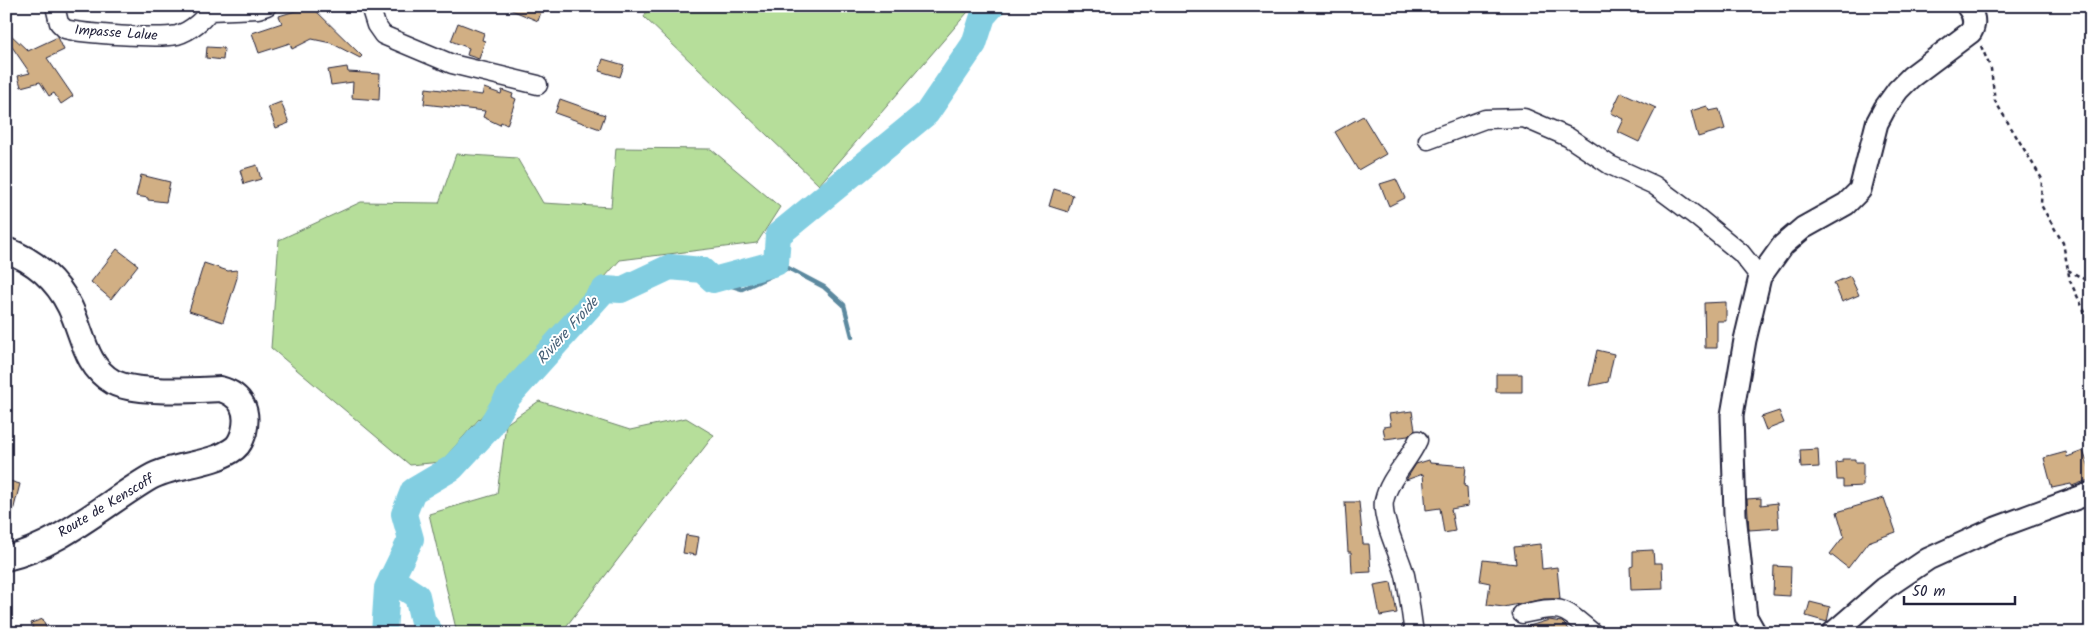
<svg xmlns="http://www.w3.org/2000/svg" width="2097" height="639" viewBox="0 0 2097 639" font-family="Kalam,sans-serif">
<rect width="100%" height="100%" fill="#fff"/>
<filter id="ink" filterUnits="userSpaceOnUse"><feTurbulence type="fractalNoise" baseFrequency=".02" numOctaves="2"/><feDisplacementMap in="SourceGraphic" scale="10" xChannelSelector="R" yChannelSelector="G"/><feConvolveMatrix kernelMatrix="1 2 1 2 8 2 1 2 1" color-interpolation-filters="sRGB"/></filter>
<g filter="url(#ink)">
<!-- green -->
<path fill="#b6de9a" stroke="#6c806a" d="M649,6H973L819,185L644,17Z
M616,148L711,149L780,207L757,243L620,260L441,462L410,465L271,348L279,240L361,202L439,203L456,154L517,158L543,203L611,207Z
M539,401L630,430L686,418L714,435L561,633H457L429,514L497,494L506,424Z"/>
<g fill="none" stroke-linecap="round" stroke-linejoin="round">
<!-- stream -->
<path stroke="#5c899f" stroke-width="4.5" d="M713,280L742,289L788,268L824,287L844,305L852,336"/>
<!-- river -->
<path stroke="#82cee1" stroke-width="26" d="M391,579L417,596L423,622L431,633
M384,633L387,588L411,539L404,514L413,491L452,468L490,427L508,397L605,289L621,290L670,267L702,270L713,280L776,263L778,235L927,113L974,44L983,16L992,6"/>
</g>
<!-- building -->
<path fill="#d1af84" stroke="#22223b" d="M311,6L362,56L360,58L331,43L312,39L292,49L290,43L259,53L252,33L282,23L279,16Z
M502,6H543L538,21Z
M458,23L484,33L482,40L485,41L479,59L467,55L469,48L451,41Z
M9,33L28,51L58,37L64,50L47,58L73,96L61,104L54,93L49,96L40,82L21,87L18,76L30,73L6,38Z
M207,47L224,48L223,60L206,58Z
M603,59L624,65L620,77L599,71Z
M347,67L348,72L380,74L379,100L352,98L353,82L331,85L328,70Z
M426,88L482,95L484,88L501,94L502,90L513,94L512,97L516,99L507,125L501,122L500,125L483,117L485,111L424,104Z
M1621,92L1656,108L1639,142L1618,132L1624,119L1611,113Z
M560,99L605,115L600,129L555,113Z
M281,102L289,123L276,128L268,107Z
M1707,106L1709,111L1719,109L1725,129L1698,137L1691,111Z
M1363,116L1386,154L1358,170L1335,132Z
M257,165L261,179L244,184L240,170Z
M141,175L170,182L166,202L148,200V198L136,196Z
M1396,179L1405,198L1389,206L1380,184Z
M1054,189L1073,195L1068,212L1049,206Z
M117,249L138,265L111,299L91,282Z
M204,263L228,271L237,270V278L223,322L189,311Z
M1850,276L1859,295L1842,302L1834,283Z
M1726,302V321H1717V348H1705L1704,303Z
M1597,350L1614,354L1608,382L1589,386Z
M1496,374H1522V392H1496Z
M1412,411L1415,430L1408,436L1385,439L1383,427L1391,426L1389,414Z
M1779,411L1784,423L1766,430L1761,417Z
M1818,449L1819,467L1801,468L1800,450Z
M2083,451L2091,472V479L2072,486L2071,484L2052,488L2044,458L2066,452L2067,457Z
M1842,459H1855V462H1863V486L1843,487V480H1837L1836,463L1842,462Z
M1429,460L1430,463L1466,466L1464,486L1467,487L1468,506L1451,509L1455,531L1444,533L1440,508L1426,510L1423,474L1406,480L1416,464Z
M6,480L20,484L10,523L6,522Z
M1761,498V505L1777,503L1779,528L1749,530L1747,499Z
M1884,498L1896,532L1868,542L1848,568L1830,554L1844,536L1837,512Z
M1345,502H1359L1363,544H1369L1371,572L1352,573L1351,552H1348Z
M686,535L699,537L696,555L683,553Z
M1540,544L1542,569L1557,567L1560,599H1544L1504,607L1487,605L1490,583L1480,581L1483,560L1516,564L1514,547Z
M1653,550L1654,563H1662L1663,589L1631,590L1630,567L1633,566V551Z
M1774,566L1791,567L1790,596L1773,595Z
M1391,582L1397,613L1380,616L1374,585Z
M1810,602L1830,607L1827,622L1806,616Z
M43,619L48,633H35L31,623Z
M1549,620L1562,622L1573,633H1516V630Z"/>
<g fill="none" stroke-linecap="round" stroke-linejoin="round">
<defs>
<path id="minor" d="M55,6L59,23L65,29C84,34 159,39 177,35C189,32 207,18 212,6
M370,6L376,25L383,35L452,64L538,85
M210,11L258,9L267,6
M1428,140L1485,119L1524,118L1568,137L1610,165L1654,185L1697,217L1741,253L1760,277
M1522,614C1563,605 1561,606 1593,633
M1414,633C1411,614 1409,594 1405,575C1400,556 1381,520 1384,501C1389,478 1409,461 1418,440"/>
<path id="tertiary" d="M1755,633L1746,617L1735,514L1732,415L1745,340L1760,277L1783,245L1803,228L1846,204L1860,190L1877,123L1885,108L1898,90L1911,77L1971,32C1976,23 1974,14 1967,6
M1833,633L1885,588L1928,559L1996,528L2091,493"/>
<path id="secondary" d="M6,250C34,260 57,280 70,307C83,334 85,366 113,382C136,394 193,390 220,389C242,395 249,411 244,432C242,438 240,444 235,448C212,466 172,464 149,478C105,504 57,547 6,558"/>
</defs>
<!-- minor casing -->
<use href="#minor" stroke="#22223b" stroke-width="21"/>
<!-- tertiary casing -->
<use href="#tertiary" stroke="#22223b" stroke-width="25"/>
<!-- secondary casing -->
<use href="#secondary" stroke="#22223b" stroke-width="28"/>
<!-- path -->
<path stroke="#22223b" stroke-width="2.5" stroke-dasharray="4 4" stroke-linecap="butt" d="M1981,46L1991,69L1995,101L2042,179L2041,205L2063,243L2070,281L2091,325
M2068,270L2091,283"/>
<!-- minor -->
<use href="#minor" stroke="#fff" stroke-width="18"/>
<!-- tertiary -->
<use href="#tertiary" stroke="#fff" stroke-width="21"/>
<!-- secondary -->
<use href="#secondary" stroke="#fff" stroke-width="24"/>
</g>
</g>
<g text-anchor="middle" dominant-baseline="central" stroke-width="4" stroke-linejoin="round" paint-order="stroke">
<!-- street labels -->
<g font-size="14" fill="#22223b" stroke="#fff">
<text transform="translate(116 33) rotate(4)">Impasse Lalue</text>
<text transform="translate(106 506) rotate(-31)">Route de Kenscoff</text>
</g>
<!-- water labels -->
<g font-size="15" font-style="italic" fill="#445e75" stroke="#fff">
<text transform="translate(568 331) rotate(-48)">Rivière Froide</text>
</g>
</g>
<!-- margin -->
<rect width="2097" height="639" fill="none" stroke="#fff" stroke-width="25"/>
<rect x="12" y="12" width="2072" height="614" fill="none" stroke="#22223b" stroke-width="2" filter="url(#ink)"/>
<!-- scale -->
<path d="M1904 596v8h111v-8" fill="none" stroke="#22223b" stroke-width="2.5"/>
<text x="1912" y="596" font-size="15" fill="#22223b" stroke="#ffffff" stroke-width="4" paint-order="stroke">50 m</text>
</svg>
